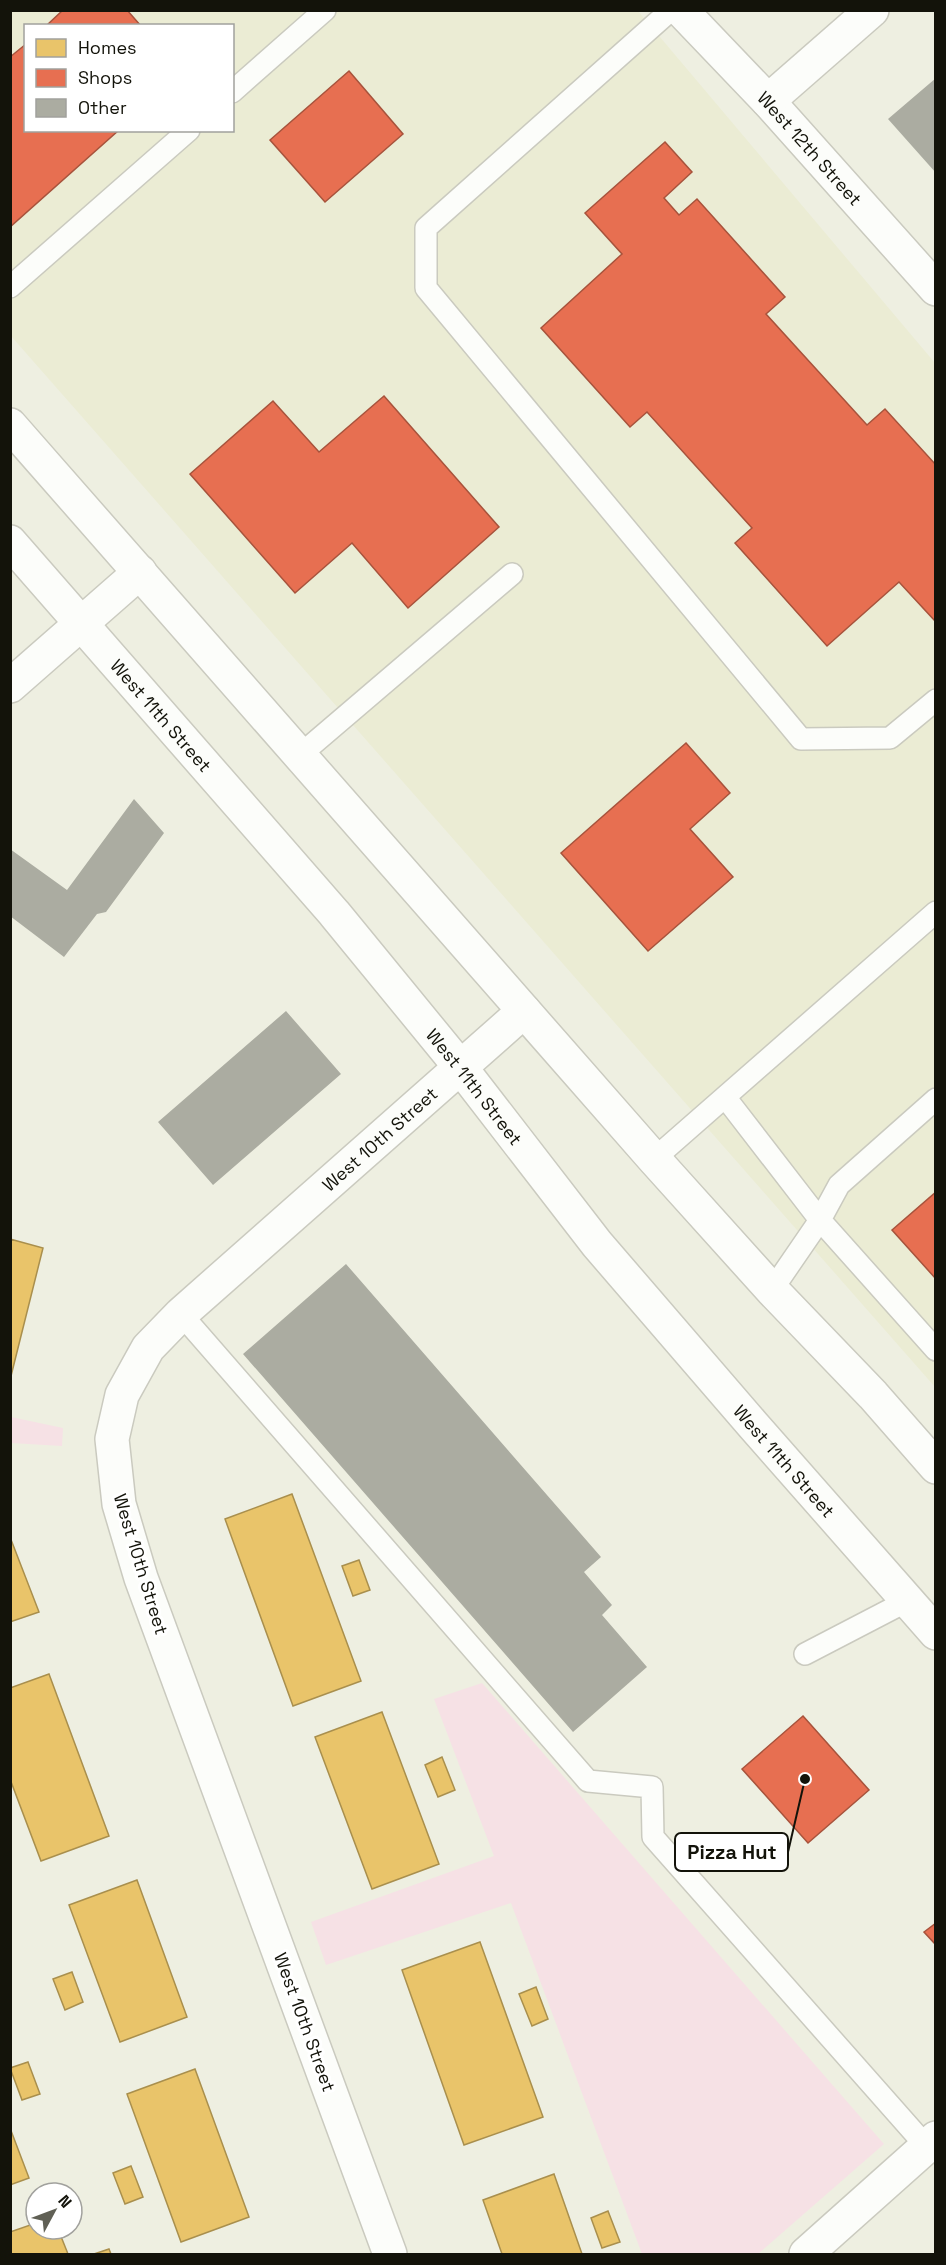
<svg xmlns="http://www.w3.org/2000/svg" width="946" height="2265" viewBox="0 0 946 2265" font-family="'Space Grotesk',sans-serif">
<rect width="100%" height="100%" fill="#eeefe1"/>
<!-- built -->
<path fill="#ebecd4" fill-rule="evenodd" d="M10,11H638L935,363V1387L11,336ZM26,26H232V130H26Z"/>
<!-- green -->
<path fill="#f6e1e5" d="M11,1417L63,1428L62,1446L11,1443Z
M482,1683L884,2144L758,2254H642L511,1903L326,1965L311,1922L494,1856L434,1699Z"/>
<!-- homes -->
<path fill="#e9c46a" stroke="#a98f4d" stroke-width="1.5" d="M10,1239L43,1248L10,1380Z
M292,1494L361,1681L293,1706L225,1519Z
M10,1537L39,1612L10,1622Z
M359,1560L370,1590L353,1596L342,1566Z
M49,1674L109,1836L41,1861L10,1779V1688Z
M382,1712L439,1864L372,1889L315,1737Z
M442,1757L455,1790L438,1797L425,1765Z
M137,1880L187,2017L120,2042L69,1905Z
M480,1942L543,2117L464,2145L402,1970Z
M72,1972L83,2002L65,2010L53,1979Z
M536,1987L548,2019L532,2026L519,1994Z
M28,2062L40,2094L22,2100L10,2068Z
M195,2069L249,2217L181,2242L127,2094Z
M10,2128L29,2178L10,2185Z
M131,2166L143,2197L125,2204L113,2173Z
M554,2174L582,2254H502L483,2200Z
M608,2211L620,2242L602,2248L591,2218Z
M36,2223V2229H58L68,2254H10V2232Z
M109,2249L111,2254H94Z"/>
<!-- shops -->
<path fill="#e76f51" stroke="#a7533c" stroke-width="1.5" d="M63,10H127L141,26H46Z
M26,44V130H119L10,227V57Z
M349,71L403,134L325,202L270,140Z
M665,142L692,172L664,198L679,215L697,199L785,297L766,314L867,425L885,409L936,465V622L899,582L827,646L735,543L752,528L647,412L630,427L541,328L622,254L585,213Z
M384,396L499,527L408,608L352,543L295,593L190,474L273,401L319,452Z
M686,743L730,793L690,829L733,877L648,951L561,853Z
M936,1192V1279L892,1230Z
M803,1716L869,1790L808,1843L742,1769Z
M936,1923V1945L924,1932Z"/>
<!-- building -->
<path fill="#abaca1" d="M936,78V173L888,119Z
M134,799L164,833L106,912L97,914L64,957L10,916V849L67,890Z
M286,1011L341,1074L213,1185L158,1122Z
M346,1264L601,1557L584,1572L612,1605L602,1615L647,1667L573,1732L243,1354Z"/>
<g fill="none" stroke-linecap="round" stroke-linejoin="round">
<defs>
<path id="service" d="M671,10L426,228V288L801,739L890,738L936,700
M232,92L325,10
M10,287L189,130
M300,755L512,574
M725,1097L820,1220L936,1350
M654,1159L936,912
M772,1290L820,1220L839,1185L936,1099
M181,1314L588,1781L652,1787L653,1837L926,2146
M805,1654L907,1601"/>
<g id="minor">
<path id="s1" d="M681,10L768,101L936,289"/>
<path d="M768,101L872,10"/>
<path d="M10,686L140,572"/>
<path id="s2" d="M390,2254L141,1578L119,1504L112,1439L122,1395L148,1348L181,1314L524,1011"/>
</g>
<g id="primary">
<path d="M10,425L654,1159L772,1290L873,1395L936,1467"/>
<path id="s3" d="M10,542L334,913L461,1068L597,1244L753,1425L936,1633"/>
<path d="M806,2254L936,2138"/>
</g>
</defs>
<!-- service casing -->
<use href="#service" stroke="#cacabf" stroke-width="24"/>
<!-- minor casing -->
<use href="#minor" stroke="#cacabf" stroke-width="36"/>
<!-- primary casing -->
<use href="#primary" stroke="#cacabf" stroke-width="36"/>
<!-- service -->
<use href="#service" stroke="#fcfdfa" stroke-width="21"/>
<!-- minor -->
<use href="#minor" stroke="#fcfdfa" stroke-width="33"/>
<!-- primary -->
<use href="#primary" stroke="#fcfdfa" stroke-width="33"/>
</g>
<g text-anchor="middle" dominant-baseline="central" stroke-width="6" stroke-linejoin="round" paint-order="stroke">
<!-- street labels -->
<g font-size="18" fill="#13130a" stroke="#fff">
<text stroke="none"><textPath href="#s1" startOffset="189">West 12th Street</textPath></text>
<text stroke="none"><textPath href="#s3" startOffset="230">West 11th Street</textPath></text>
<text stroke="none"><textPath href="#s3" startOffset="716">West 11th Street</textPath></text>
<text stroke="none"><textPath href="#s2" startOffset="1274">West 10th Street</textPath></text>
<text stroke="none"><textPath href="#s3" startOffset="1202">West 11th Street</textPath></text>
<text transform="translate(141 1564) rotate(73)">West 10th Street</text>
<text transform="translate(305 2022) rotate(70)">West 10th Street</text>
</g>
</g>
<!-- callouts -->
<path fill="none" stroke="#13130a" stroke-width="2" d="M805 1779L788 1852"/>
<circle fill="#13130a" stroke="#fff" stroke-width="2" cx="805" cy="1779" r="6"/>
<rect fill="#fff" stroke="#13130a" stroke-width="2" x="675" y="1833" width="113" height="38" rx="6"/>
<g font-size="20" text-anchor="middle" font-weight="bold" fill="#13130a">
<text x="732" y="1859">Pizza Hut</text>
</g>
<!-- border -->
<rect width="946" height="2265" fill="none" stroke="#13130a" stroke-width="24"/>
<!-- legend -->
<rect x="24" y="24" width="210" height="108" fill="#ffffff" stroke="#a1a19d" stroke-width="1.5"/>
<rect x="36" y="39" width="30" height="18" fill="#e9c46a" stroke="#a1a19d" stroke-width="1.5"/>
<text x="78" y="54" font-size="18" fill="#13130a">Homes</text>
<rect x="36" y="69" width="30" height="18" fill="#e76f51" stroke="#a1a19d" stroke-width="1.5"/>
<text x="78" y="84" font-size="18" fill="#13130a">Shops</text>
<rect x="36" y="99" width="30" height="18" fill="#abaca1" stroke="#a1a19d" stroke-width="1.5"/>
<text x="78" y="114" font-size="18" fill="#13130a">Other</text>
<!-- north arrow -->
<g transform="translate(54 2211) rotate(49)"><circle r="28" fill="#ffffff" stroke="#a1a19d" stroke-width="1.5"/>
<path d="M0-4.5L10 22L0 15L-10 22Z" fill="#606055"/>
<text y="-9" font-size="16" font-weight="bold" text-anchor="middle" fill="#13130a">N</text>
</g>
</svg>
